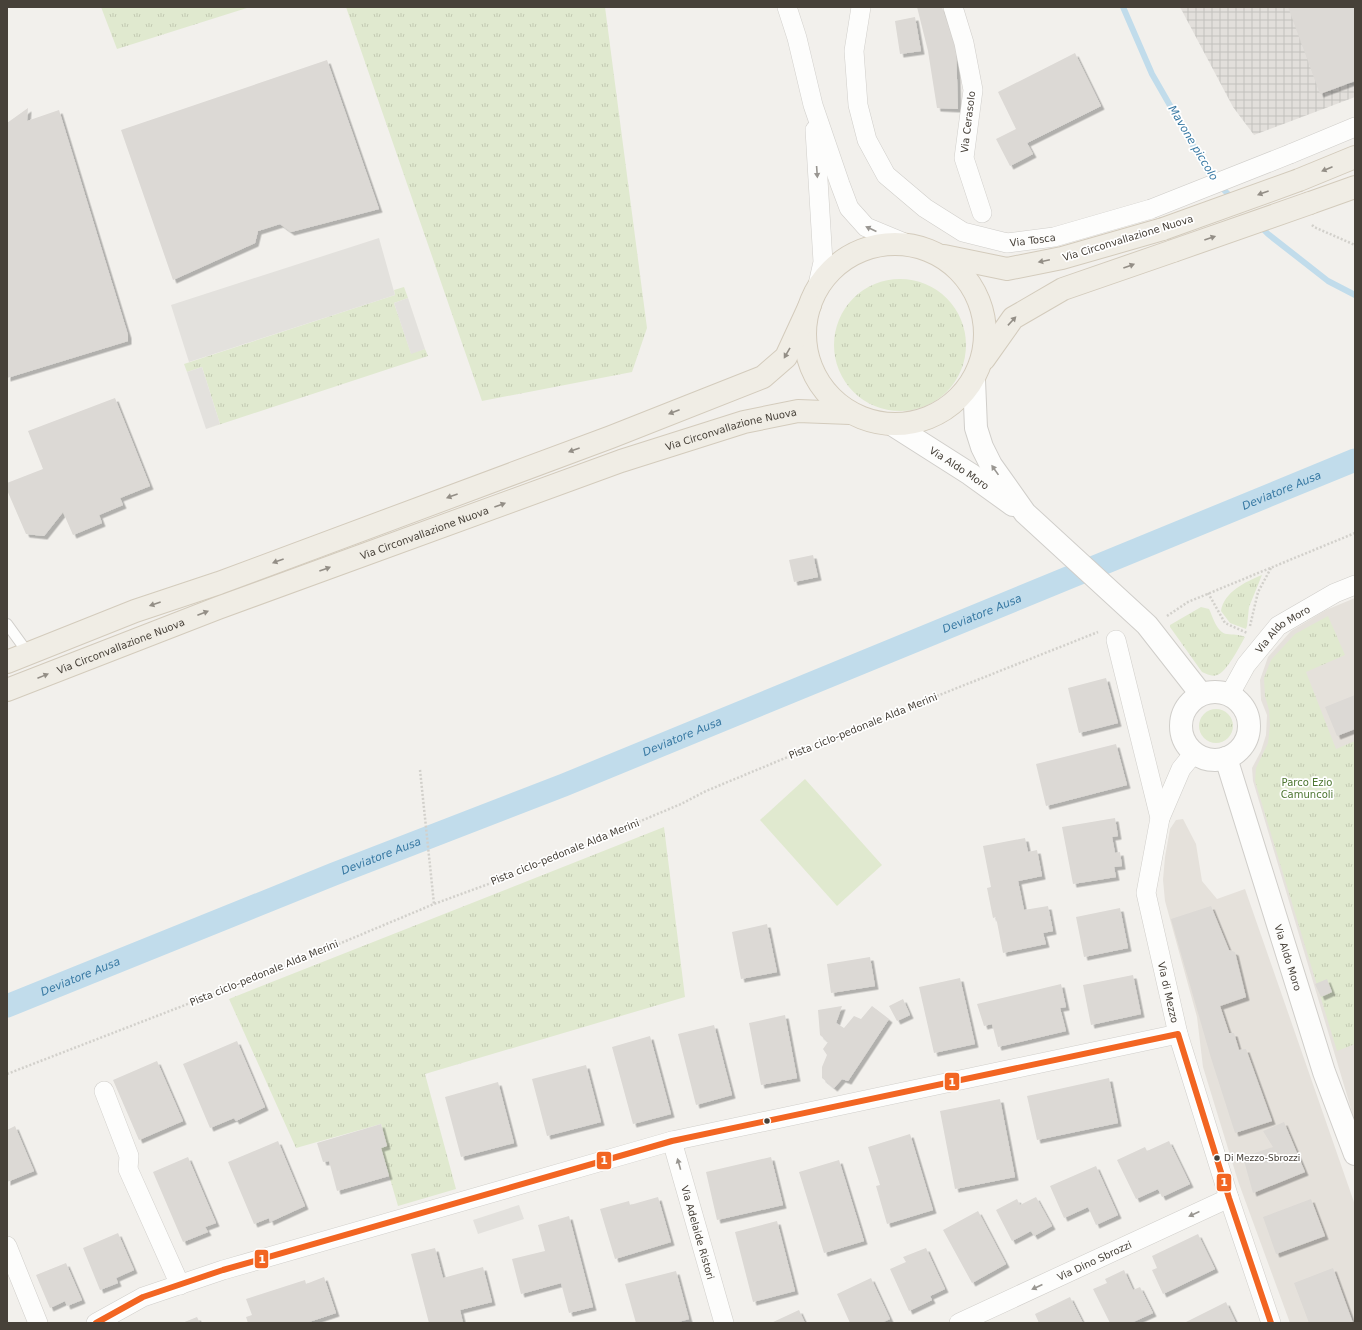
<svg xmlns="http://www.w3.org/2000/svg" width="1362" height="1330" viewBox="0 0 1362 1330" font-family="'DejaVu Sans',sans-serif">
<defs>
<pattern id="industrial-grid" width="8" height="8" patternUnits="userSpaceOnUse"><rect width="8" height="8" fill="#e2dfdb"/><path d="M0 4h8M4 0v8" fill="none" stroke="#c3c1bd"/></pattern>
<pattern id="grass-tufts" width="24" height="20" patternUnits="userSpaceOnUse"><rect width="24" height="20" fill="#e0e9cf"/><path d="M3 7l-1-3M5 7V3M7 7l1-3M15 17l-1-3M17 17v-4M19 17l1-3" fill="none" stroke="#c2c9b2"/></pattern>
<filter id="shadow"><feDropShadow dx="3.5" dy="3.5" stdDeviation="0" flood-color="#0004"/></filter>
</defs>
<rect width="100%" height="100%" fill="#f2f0ec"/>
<!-- residential -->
<path fill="#e5e1db" d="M1355,598V1122L1253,781L1252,768L1261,751L1266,735L1267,715L1261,700L1260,680L1268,657L1291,631L1326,610Z
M1183,819L1196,844L1202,881L1217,899L1245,889L1355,1205V1323H1290L1238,1181L1203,1067L1197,1017L1165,901L1163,880L1165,857L1170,829L1176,820Z"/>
<!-- industrial -->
<path fill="url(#industrial-grid)" d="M1180,7H1355V97L1254,135L1233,107Z"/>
<!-- grass -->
<path fill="url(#grass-tufts)" d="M101,7H250L117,49Z
M346,7H605L647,328L632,372L482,401Z
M834 345a66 66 0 1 1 132 0a66 66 0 1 1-132 0Z
M404,287L408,298L394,303L411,353L425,349L428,356L206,429L220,424L202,367L187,372L184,364L395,295L394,290Z
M1262,575L1249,607L1247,626L1246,629L1230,623L1221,611C1224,592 1245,582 1262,575Z
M1201,607L1209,609C1213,617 1217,633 1227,634C1233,635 1239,634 1245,637C1239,647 1227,672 1217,675C1212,677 1207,674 1202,672L1170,627V625Z
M1328,616L1345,655L1306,672L1336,749L1355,741V1044L1337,1051L1255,781L1256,768L1268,743L1270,725L1269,710L1265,696L1264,678L1271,660L1295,634Z
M1199 726a17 17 0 1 1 34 0a17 17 0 1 1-34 0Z
M664,827L685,997L425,1074L456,1189L398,1206L381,1148L387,1146L381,1124L296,1148L229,999Z"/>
<!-- pitch -->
<path fill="#e0e9cf" d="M805,779L882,865L837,906L760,820Z"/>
<!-- parking -->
<path fill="#e3e1dd" d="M379,238L395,295L189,362L171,305Z
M408,298L425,349L411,354L394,303Z
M202,367L220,424L206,429L187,372Z
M519,1205L524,1219L478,1234L473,1220Z"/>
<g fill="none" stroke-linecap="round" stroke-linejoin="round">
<!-- stream -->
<path stroke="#c1dceb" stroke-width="6" d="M1123,7L1152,74L1211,177L1233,199
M1259,225L1268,234L1328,281L1355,295"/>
<!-- canal -->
<path stroke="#c1dceb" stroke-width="23" id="s1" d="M7,1006L334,874L564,785L1355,460"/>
</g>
<!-- building -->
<path fill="#dcd9d5" filter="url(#shadow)" d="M917,7H942L956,48L958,109L937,108L928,51Z
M1288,7H1355V81L1320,94Z
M915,17L921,51L900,54L895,21Z
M1075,53L1101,106L1027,143L1033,154L1010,166L996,139L1016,129L998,92Z
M327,60L379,209L291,232L280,224L258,231L255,243L173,280L121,130Z
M28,108L27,121L59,110L128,335V341L7,378V123Z
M115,398L150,486L120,498L123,505L99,515L102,523L73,535L63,512L44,536L26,534L7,490V483L43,469L28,431Z
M813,555L818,577L794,582L789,560Z
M1106,678L1118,723L1079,733L1068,688Z
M1355,695V729L1337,736L1325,707Z
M1116,744L1127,785L1046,806L1036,764Z
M1115,818L1118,836L1112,837L1115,853L1120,852L1122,866L1114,867L1116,877L1073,884L1062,827Z
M1025,838L1028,852L1037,850L1042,876L1018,881L1024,910L1048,906L1053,931L1043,933L1046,944L1003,953L996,917L993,918L987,888L991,887L983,846Z
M1211,906L1229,950L1235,952L1246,997L1220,1006L1229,1033H1234L1239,1050L1246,1049L1272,1121L1235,1133L1211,1058L1171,919Z
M1120,908L1128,948L1084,957L1076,917Z
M767,924L777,972L741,979L732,932Z
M870,957L875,986L831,993L827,964Z
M1133,975L1141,1014L1091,1025L1083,985Z
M960,978L975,1044L934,1053L919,987Z
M1327,979L1332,992L1321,997L1315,984Z
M1061,984L1066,1007L1060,1008L1066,1031L998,1047L992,1024L984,1026L977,1004Z
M903,999L910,1015L897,1021L889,1006Z
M842,1006L836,1023L844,1028L854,1016L861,1019L872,1006L889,1019L848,1081L842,1079L834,1088L822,1078V1067L827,1055L823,1049L828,1042L820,1035L818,1010Z
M785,1015L797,1078L761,1085L749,1023Z
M714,1025L732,1095L696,1105L678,1034Z
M650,1036L671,1114L633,1124L612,1047Z
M237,1041L265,1107L236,1121L234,1118L210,1128L183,1064Z
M157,1061L183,1121L139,1140L113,1080Z
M586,1065L601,1122L547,1136L532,1079Z
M1109,1078L1118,1123L1037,1140L1027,1096Z
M498,1082L514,1143L461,1157L445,1097Z
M1000,1099L1015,1177L955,1189L940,1111Z
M1284,1122L1305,1172L1253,1193L1243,1157L1273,1147L1263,1131Z
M381,1124L387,1146L381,1148L389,1176L337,1191L329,1161L323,1162L317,1143Z
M15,1126L34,1171L7,1182V1130Z
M910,1134L933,1210L887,1224L876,1186L880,1185L868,1147Z
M278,1141L305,1206L270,1222L269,1218L254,1224L228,1162Z
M1169,1141L1190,1184L1162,1197L1158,1189L1136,1199L1117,1160L1145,1147L1147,1151Z
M188,1157L216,1223L205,1227L208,1232L183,1242L153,1172Z
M771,1157L783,1205L717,1220L706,1172Z
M839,1160L864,1241L824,1253L799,1172Z
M1096,1166L1118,1215L1096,1225L1088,1207L1064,1218L1050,1186Z
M658,1197L671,1242L615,1259L600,1209L629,1201L630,1205Z
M1036,1197L1052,1226L1034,1236L1031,1231L1012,1241L996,1210L1017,1199L1020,1205Z
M1311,1199L1325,1236L1276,1254L1263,1217Z
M978,1211L1006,1264L972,1283L943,1230Z
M569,1216L593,1307L569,1313L561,1283L521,1294L512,1259L545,1251L538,1225Z
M777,1221L795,1291L753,1302L735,1232Z
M118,1233L134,1270L116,1278L118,1283L100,1290L83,1248Z
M1198,1234L1215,1269L1163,1294L1152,1270L1157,1268L1152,1256Z
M435,1248L443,1278L483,1267L492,1302L460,1310L463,1323H429L411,1254Z
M926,1248L945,1289L930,1296L932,1300L909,1311L890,1269L906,1262L903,1257Z
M66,1263L82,1300L67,1306L65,1301L50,1308L36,1275Z
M1333,1268L1353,1323H1309L1294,1283Z
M1124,1270L1133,1290L1140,1287L1153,1313L1131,1323H1110L1093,1289L1107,1283L1105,1279Z
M676,1271L689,1319L675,1323H636L625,1284Z
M324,1277L336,1313L306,1323H248L246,1317L252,1315L246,1299L305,1280L306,1284Z
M871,1278L890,1319L881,1323H850L837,1294Z
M1070,1297L1083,1323H1039L1035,1314Z
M1226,1302L1236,1323H1184Z
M799,1310L805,1323H771Z
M197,1317L200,1323H182Z"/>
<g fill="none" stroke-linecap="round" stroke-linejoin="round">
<defs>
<path id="service" d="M7,624L28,653"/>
<g id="minor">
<path d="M787,7L797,38L813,105L840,184L849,208L866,227L907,244"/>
<path id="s2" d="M861,7L854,51L858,105L867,140L886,175L925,208L963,232L1007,243L1054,237L1151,209"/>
<path d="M953,7L964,43L973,90L964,158L982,213"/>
<path d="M815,130L823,262L817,289"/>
<path d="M1290,154L1355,127"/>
<path d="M1116,640L1160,818"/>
<path id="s3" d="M1230,694L1246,665L1278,626L1335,593L1355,585"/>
<path id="s4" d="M1194,753L1181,769L1160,818L1146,893L1178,1034L1229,1198L1271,1323"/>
<path d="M104,1091L129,1156L128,1169L180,1285"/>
<path id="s5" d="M672,1141L724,1323"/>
<path d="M7,1246L38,1323"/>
<path d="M96,1323L143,1297L223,1270L672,1141L1178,1034"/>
<path id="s6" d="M959,1323L1229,1198"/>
</g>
<g id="tertiary">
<path d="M974,380L976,428L982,447L991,465L1025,513L1147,625L1201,694"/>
<path id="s7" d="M893,425L970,474L1013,505"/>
<circle cx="1215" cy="726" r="34"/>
<path id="s8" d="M1226,758L1324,1072L1355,1154"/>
</g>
<g id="primary">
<path d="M1299,180L1355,157"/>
<path d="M1310,203L1355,187"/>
<circle cx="895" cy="334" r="90"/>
<path d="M944,256L1007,269L1062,258L1163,229"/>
<path d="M984,359L1013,318L1063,289L1173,251"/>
<path d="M7,662L135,611L219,583L611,437L763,377L786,357L810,305"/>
<path id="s9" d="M7,690L218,608L621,461L744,422L798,411L850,413"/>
</g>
</defs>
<!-- service casing -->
<use href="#service" stroke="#d0ceca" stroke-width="12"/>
<!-- minor casing -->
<use href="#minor" stroke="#d0ceca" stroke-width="20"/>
<!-- tertiary casing -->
<use href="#tertiary" stroke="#d0ceca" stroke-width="24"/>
<!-- primary casing -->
<use href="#primary" stroke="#d3cbbc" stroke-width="24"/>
<!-- path -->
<path stroke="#d2d0cb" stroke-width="2.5" stroke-dasharray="2 2" stroke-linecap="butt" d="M1312,225L1314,227L1355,245
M1208,593L1225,623L1247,633
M1167,616L1188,602L1355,533
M1250,626L1258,592L1271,568
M420,770L434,904
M7,1074L291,964L434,904L513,875L681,804L706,791L884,717L1098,632"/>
<!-- service -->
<use href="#service" stroke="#fdfdfc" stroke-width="10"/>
<!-- minor -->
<use href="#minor" stroke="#fdfdfc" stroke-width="19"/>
<!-- tertiary -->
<use href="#tertiary" stroke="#fdfdfc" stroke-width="22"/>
<!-- primary -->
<use href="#primary" stroke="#f0ede5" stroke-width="22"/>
<defs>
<path id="minor-bridge" d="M1151,209L1290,154"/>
<path id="primary-bridge" d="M1163,229L1299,180
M1173,251L1310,203"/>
</defs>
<!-- minor-bridge casing -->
<use href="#minor-bridge" stroke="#d0ceca" stroke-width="20" stroke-linecap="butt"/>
<!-- primary-bridge casing -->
<use href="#primary-bridge" stroke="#d3cbbc" stroke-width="24" stroke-linecap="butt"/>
<!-- minor-bridge -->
<use href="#minor-bridge" stroke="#fdfdfc" stroke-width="19"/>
<!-- primary-bridge -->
<use href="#primary-bridge" stroke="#f0ede5" stroke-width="22"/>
<defs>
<path id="bus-1" d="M96,1323L143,1297L223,1270L672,1141L1178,1034L1229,1198L1271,1323"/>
</defs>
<!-- bus-1 casing -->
<use href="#bus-1" stroke="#fff" stroke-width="9"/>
<!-- bus-1 -->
<use href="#bus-1" stroke="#f26522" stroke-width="6"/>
</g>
<!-- one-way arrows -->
<defs><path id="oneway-solid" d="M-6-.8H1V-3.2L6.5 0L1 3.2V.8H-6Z"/></defs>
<g fill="#938e86">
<use href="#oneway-solid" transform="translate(1327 169) rotate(157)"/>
<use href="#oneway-solid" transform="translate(1263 193) rotate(160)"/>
<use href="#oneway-solid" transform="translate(1210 238) rotate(-19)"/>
<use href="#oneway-solid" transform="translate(1044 261) rotate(168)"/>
<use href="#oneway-solid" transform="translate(1129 266) rotate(-20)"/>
<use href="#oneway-solid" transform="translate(1012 321) rotate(-47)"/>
<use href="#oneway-solid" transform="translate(787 353) rotate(120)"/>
<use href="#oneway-solid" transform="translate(674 412) rotate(159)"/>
<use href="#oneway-solid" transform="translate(574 450) rotate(160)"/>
<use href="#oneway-solid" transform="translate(452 496) rotate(160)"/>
<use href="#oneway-solid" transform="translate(500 505) rotate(-20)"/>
<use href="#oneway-solid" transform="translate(278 561) rotate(160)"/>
<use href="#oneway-solid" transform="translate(325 569) rotate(-20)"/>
<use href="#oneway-solid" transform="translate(155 604) rotate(161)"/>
<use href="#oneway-solid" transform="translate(203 613) rotate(-21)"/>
<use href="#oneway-solid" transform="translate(43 676) rotate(-22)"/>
</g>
<g fill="#999691">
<use href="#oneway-solid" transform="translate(817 172) rotate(86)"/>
<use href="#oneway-solid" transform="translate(871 229) rotate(-155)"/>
<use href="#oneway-solid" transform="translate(995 470) rotate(-125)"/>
<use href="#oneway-solid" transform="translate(679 1164) rotate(-106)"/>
<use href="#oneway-solid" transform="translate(1194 1214) rotate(155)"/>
<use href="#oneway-solid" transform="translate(1037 1287) rotate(155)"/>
</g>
<!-- markers -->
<g fill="#474139" stroke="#fff" stroke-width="1.5">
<circle cx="767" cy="1121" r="3.5"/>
<circle cx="1217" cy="1158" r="3.5"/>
</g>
<g text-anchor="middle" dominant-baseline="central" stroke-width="3.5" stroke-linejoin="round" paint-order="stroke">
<!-- bus labels -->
<g font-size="9" fill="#474139" stroke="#fff" text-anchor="start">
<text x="1224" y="1158">Di Mezzo-Sbrozzi</text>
</g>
<!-- street labels -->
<g font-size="10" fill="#474139" stroke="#fff">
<text transform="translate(968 122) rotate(-83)">Via Cerasolo</text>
<text transform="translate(1128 238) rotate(-17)">Via Circonvallazione Nuova</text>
<text stroke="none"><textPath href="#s2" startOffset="342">Via Tosca</textPath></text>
<text stroke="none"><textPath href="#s9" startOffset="770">Via Circonvallazione Nuova</textPath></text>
<text stroke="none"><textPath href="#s7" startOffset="79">Via Aldo Moro</textPath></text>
<text stroke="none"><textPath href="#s9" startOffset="446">Via Circonvallazione Nuova</textPath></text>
<text stroke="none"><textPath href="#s3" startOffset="85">Via Aldo Moro</textPath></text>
<text stroke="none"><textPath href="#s9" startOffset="122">Via Circonvallazione Nuova</textPath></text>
<text transform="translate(863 726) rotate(-22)">Pista ciclo-pedonale Alda Merini</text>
<text transform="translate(565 852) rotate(-22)">Pista ciclo-pedonale Alda Merini</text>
<text stroke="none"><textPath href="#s8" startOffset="209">Via Aldo Moro</textPath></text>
<text transform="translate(264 973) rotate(-22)">Pista ciclo-pedonale Alda Merini</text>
<text stroke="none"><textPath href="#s4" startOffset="252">Via di Mezzo</textPath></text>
<text stroke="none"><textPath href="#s5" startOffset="95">Via Adelaide Ristori</textPath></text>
<text stroke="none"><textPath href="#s6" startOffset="149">Via Dino Sbrozzi</textPath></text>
</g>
<!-- park labels -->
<g font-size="10" fill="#4c7530" stroke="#fff">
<text x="1307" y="782">Parco Ezio<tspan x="1307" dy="12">Camuncoli</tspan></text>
</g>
<!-- water labels -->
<g font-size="11" font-style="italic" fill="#3879a3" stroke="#fff">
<text transform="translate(1193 143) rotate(59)">Mavone piccolo</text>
<text stroke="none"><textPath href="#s1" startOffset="1375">Deviatore Ausa</textPath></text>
<text stroke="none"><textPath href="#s1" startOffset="1051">Deviatore Ausa</textPath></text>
<text stroke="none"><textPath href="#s1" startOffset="727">Deviatore Ausa</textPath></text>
<text stroke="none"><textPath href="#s1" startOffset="403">Deviatore Ausa</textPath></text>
<text stroke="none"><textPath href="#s1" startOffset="79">Deviatore Ausa</textPath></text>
</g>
</g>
<g stroke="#fff" stroke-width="1.5">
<rect x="944" y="1072" width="16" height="19" rx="4" fill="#f26522"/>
<rect x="596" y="1151" width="16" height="19" rx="4" fill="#f26522"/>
<rect x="1216" y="1173" width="16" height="19" rx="4" fill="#f26522"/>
<rect x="254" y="1249" width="15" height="20" rx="4" fill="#f26522"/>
</g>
<g font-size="11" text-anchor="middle" font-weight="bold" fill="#fff">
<text x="952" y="1086">1</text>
<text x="604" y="1164">1</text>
<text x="1224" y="1186">1</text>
<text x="262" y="1263">1</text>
</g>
<!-- border -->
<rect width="1362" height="1330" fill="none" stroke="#474139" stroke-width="16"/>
</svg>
